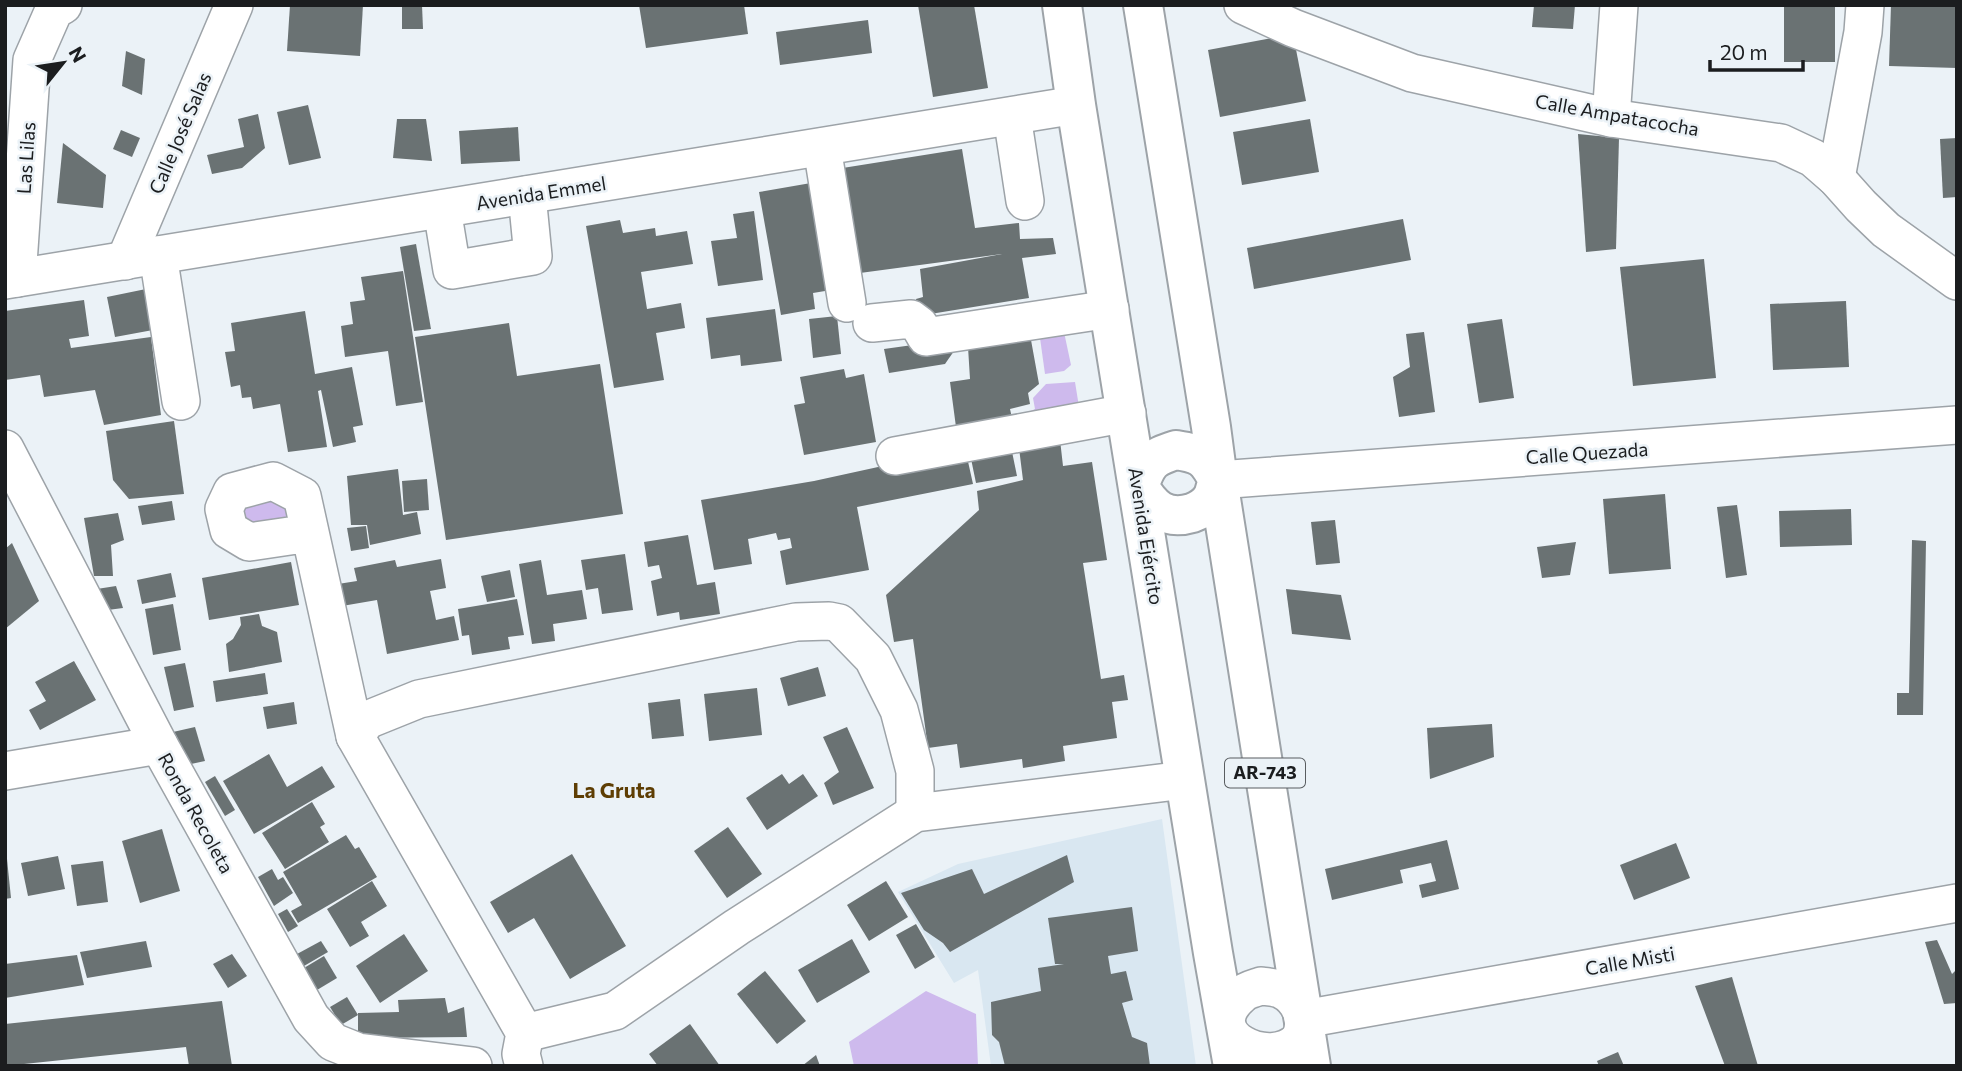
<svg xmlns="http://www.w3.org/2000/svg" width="1962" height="1071" font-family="Commissioner,sans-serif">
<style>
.built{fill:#d9e7f1}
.green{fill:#cebaed}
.building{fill:#6a7273}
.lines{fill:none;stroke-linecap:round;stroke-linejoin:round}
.minor-casing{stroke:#9da3a8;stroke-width:40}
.major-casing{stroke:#9da3a8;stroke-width:42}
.minor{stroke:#fff;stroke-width:37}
.major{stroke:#fff;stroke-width:38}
.labels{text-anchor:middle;stroke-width:5;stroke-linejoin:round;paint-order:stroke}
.shield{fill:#ebf2f7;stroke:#595d60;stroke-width:2}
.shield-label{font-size:18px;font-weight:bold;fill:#1b1d1f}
.street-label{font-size:19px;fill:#1b1d1f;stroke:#ebf2f7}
.neighbourhood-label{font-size:21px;font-weight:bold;fill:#5e3e04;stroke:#ebf2f7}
</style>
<rect width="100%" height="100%" fill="#ebf2f7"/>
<polygon class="built" points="1162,819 1196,1066 991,1066 978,970 954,983 898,892 958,864"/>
<g class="green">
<polygon points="1064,332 1071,365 1064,371 1045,374 1040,338"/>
<polygon points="1075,382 1080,413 1022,415 1035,409 1033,398 1046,384"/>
<polygon points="279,497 290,514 286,521 251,526 242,519 244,505"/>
<polygon points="926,991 976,1014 978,1066 854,1066 849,1042"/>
</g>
<g class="building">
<polygon points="290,5 363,5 360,56 287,51"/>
<polygon points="402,5 422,5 423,29 402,29"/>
<polygon points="639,5 744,5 748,34 646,48"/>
<polygon points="918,5 974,5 988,88 933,97"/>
<polygon points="1534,5 1575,5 1573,29 1532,27"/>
<rect x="1784" y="5" width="51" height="57"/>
<polygon points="1891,5 1957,5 1957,68 1889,66"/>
<polygon points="868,20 872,53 780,65 776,32"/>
<polygon points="1293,34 1306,101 1220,117 1208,50"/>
<polygon points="126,51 145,59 142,95 122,86"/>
<polygon points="308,105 321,158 289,165 277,112"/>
<polygon points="258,114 265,148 242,168 212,174 207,155 244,147 238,119"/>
<polygon points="397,119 426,119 432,161 393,158"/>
<polygon points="1310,119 1319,172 1242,185 1233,132"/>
<polygon points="518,127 520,161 461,164 459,131"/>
<polygon points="121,130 140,138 132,157 113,149"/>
<polygon points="1578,134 1619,138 1616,249 1586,252"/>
<polygon points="1957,138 1957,197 1943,198 1940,139"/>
<polygon points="63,143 106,175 103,208 57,203"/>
<polygon points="962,149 975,228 1019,223 1020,239 1053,238 1056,254 1022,258 1029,298 918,316 916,299 923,297 920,269 1002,254 845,275 830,170"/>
<polygon points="811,183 831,290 813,293 815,309 781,315 759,192"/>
<polygon points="754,211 763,280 718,286 711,241 737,238 733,214"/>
<polygon points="1403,219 1411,260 1254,289 1247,248"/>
<polygon points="620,220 623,233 655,228 656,236 687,231 693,264 641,272 647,309 681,303 685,328 656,333 664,380 614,388 586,226"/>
<polygon points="416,244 431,329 414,331 400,247"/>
<polygon points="1704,259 1716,378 1633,386 1620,267"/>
<polygon points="403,271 423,402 396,406 388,351 345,357 341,326 353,324 350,302 365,300 361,277"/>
<polygon points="146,289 153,330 115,337 107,297"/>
<polygon points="84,300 89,336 69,339 71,348 151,337 161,415 104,425 95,390 44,397 40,375 5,380 5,311"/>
<polygon points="1846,301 1849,367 1773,370 1770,304"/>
<polygon points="775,309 782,361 741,366 740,355 711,359 706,318"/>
<polygon points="305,311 315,374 352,367 363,425 353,427 356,442 333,447 321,390 318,391 327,447 288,452 280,404 253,409 251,397 242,398 240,385 231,387 225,352 235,351 231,323"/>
<polygon points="837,316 841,354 813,358 809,319"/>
<polygon points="1502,319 1514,398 1479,403 1467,324"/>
<polygon points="509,323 517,376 600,364 623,514 446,540 415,337"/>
<polygon points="1424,332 1435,412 1399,417 1393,377 1410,367 1406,334"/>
<polygon points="963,338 945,364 889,373 884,349"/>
<polygon points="1031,340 1039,384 1028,393 1030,404 1010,409 1012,418 956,427 950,382 970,379 968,347"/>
<polygon points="844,369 846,378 864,374 876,442 804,455 794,405 805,403 800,377"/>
<polygon points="174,421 184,494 129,499 113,480 106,431"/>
<polygon points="1059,431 1063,466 1092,462 1107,560 1083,563 1101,679 1124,675 1128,700 1112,702 1117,738 1063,746 1065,761 1023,768 1022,759 960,768 957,744 928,748 913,639 894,642 886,595 979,510 977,491 1023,480 1018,440"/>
<polygon points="1010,442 1017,476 976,483 969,449"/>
<polygon points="965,448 973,484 857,507 869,570 786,585 780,551 792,548 790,538 778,540 776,533 748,539 752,564 714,570 701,500 814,481"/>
<polygon points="398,469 403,515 417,512 421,534 370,545 367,525 351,525 347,476"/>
<polygon points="427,479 429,510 404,512 402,481"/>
<polygon points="1665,494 1671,569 1609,574 1603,499"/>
<polygon points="172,501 175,520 142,525 138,506"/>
<polygon points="1737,505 1747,575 1726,578 1717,507"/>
<polygon points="1851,509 1852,545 1780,547 1779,511"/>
<polygon points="118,513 124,540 111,545 113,576 94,576 84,518"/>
<polygon points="1335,520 1340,563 1316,565 1311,522"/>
<polygon points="366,526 369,548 351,551 347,528"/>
<polygon points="688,535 697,585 715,582 720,614 680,620 679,612 657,616 651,581 662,578 659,565 648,567 644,542"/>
<polygon points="1912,540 1926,541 1923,715 1897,715 1897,693 1909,693"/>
<polygon points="1576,542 1570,575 1542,578 1537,547"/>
<polygon points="12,543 39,601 5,629 5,549"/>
<polygon points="625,554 633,610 602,614 598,588 586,590 581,560"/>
<polygon points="441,559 446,588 430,591 436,620 454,616 459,640 387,654 377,600 342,606 338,584 357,581 354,568 395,560 397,567"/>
<polygon points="541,560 547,595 582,590 587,619 553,624 555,641 532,644 519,564"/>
<polygon points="291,562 299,605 209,620 202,578"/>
<polygon points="510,570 515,597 487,602 481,576"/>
<polygon points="171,573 176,597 142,604 137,580"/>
<polygon points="116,586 123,608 100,611 84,591"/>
<polygon points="1286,589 1341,595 1351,640 1292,634"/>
<polygon points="517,599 524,635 508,637 510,649 472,655 469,635 462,636 458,609"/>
<polygon points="173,604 181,650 153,655 145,609"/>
<polygon points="259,614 262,626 277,632 282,662 229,672 226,644 233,639 241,625 240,617"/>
<polygon points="74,661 96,700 40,730 29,710 46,701 35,682"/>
<polygon points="185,663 194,707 174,711 164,667"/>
<polygon points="818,667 826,696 788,706 780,678"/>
<polygon points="265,673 268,694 216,702 213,681"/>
<polygon points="757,688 762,735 709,741 704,694"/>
<polygon points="680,699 684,736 652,739 648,703"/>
<polygon points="294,702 297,724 267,729 263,707"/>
<polygon points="1492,724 1494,757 1430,779 1427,728"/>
<polygon points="195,727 205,761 191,764 173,732"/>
<polygon points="847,727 874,788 833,805 824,783 839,772 823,737"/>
<polygon points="269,754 287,787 322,766 335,787 254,834 223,781"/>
<polygon points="782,774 789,784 803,774 818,796 767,830 746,798"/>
<polygon points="215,776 235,810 225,816 205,782"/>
<polygon points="312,802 325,824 320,827 329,842 285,869 262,833"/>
<polygon points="728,827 762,874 727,898 694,851"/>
<polygon points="162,829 180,891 140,903 122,841"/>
<polygon points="346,835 355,849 359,847 377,877 298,923 291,911 302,905 283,872"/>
<polygon points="1447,840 1459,889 1422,898 1419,885 1436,881 1431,863 1400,870 1403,883 1332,900 1325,869"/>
<polygon points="1676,843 1690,878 1634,900 1620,865"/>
<polygon points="572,854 626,946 570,979 534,918 508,933 490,902"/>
<polygon points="1067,855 1074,882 950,952 943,943 924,930 901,893 972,869 984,894"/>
<polygon points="58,856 65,889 28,896 21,863"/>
<polygon points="5,859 7,859 11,898 5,899"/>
<polygon points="103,861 108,902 77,906 71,865"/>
<polygon points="272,869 278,880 283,877 293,893 274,906 258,877"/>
<polygon points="372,881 387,906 361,922 369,936 350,947 327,909"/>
<polygon points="886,881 908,917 869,941 847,905"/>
<polygon points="1132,907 1138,951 1108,956 1111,974 1126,971 1133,1000 1122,1003 1132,1037 1147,1043 1150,1066 1005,1066 999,1042 992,1035 991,1002 1041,991 1038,968 1064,964 1055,964 1048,918"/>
<polygon points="287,909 298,926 288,932 278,914"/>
<polygon points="916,924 935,957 915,969 896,935"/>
<polygon points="404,934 428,971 380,1003 356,966"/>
<polygon points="852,939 870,972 817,1003 798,970"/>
<polygon points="1937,940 1952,974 1957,969 1957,1003 1944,1004 1925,942"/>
<polygon points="146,941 152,967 87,978 80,952"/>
<polygon points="321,941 328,952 304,966 297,954"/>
<polygon points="232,954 247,976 228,988 213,964"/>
<polygon points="77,955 84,985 5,998 5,964"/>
<polygon points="324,956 337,978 317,990 304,968"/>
<polygon points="765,971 806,1021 777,1044 737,994"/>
<polygon points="1732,977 1758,1066 1725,1066 1695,986"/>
<polygon points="347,997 358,1015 341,1025 330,1007"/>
<polygon points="445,998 448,1013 464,1007 467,1037 358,1038 358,1013 399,1012 398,1000"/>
<polygon points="222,1001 232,1066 189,1066 186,1047 5,1066 5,1024"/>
<polygon points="690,1024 720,1066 658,1066 649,1054"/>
<polygon points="1618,1052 1624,1066 1599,1066 1597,1061"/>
<polygon points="816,1055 820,1066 802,1066"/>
</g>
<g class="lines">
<g class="minor-casing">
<g id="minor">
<polyline points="1243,5 1293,28 1412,73 1611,118 1781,143 1813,158 1836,178 1861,206 1886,230 1957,281"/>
<polyline points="1012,116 1025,201"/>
<polyline points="1611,118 1619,5"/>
<polyline points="822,147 847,303"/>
<polyline points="1836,178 1863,32 1865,5"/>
<polyline points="442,209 452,270 533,256 527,195"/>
<polyline points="158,255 181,401"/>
<polyline points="125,261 234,5"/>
<polyline points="17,278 32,60 54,10 63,5"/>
<polyline points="5,280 1076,105"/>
<polyline points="872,323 911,319 919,325 926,337 1110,309"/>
<polyline points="5,449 159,745 311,1018 333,1042 358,1052 473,1066"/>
<polyline points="895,456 1127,413"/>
<polyline points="1218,480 1957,425"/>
<polyline points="310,533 249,542 229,530 224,509 232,492 273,481 302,496 355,736 525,1033 521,1054 524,1066"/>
<polyline points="355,736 367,720 419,699 796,622 829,621 839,623 873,658 899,710 915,771 915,813"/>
<polyline points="5,771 159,745"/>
<path d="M1261,986C1267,987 1276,987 1282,990C1300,999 1310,1022 1299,1040C1270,1071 1195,1035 1241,995C1246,990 1255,988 1261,986Z"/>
<polyline points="1304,1019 1957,903"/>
<polyline points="525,1033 615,1011 737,927 915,813 1185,780"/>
</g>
</g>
<g class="major-casing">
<g id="major">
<polyline points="1062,5 1076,105 1213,953 1233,1066"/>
<polyline points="1143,5 1211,427 1218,480 1311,1066"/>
<path d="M1176,450C1201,454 1206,457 1218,480C1216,485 1215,491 1213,496C1209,504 1200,510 1192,513C1165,521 1151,507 1139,486C1148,462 1151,458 1176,450Z"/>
</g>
</g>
<use href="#minor" class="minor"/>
<use href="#major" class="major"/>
</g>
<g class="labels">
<rect class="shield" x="1225" y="758.5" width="80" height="29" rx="5"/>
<g class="shield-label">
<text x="1265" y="779">AR-743</text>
</g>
<g class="street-label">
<text transform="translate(1617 115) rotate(10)" y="7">Calle Ampatacocha</text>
<text transform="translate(180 133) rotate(-67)" y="7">Calle José Salas</text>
<text transform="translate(26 158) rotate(-86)" y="7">Las Lilas</text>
<text transform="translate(541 193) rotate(-9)" y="7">Avenida Emmel</text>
<text transform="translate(1587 453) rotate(-4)" y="7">Calle Quezada</text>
<text transform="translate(1146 536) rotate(81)" y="7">Avenida Ejército</text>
<text transform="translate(196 813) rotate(61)" y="7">Ronda Recoleta</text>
<text transform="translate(1630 961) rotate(-10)" y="7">Calle Misti</text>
</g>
<g class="neighbourhood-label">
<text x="614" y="798">La Gruta</text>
</g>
</g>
<rect width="1962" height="1071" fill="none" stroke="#1b1d1f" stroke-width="14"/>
<g transform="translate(63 63) rotate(60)" stroke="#ebf2f7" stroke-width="5" paint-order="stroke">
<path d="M0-5L12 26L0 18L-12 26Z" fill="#1b1d1f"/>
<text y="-10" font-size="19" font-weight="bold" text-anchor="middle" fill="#1b1d1f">N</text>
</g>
<path d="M1710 60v10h93v-10" fill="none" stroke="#1b1d1f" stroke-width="3.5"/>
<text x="1720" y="60" font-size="21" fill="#1b1d1f" stroke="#ebf2f7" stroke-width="5" paint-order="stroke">20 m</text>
</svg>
